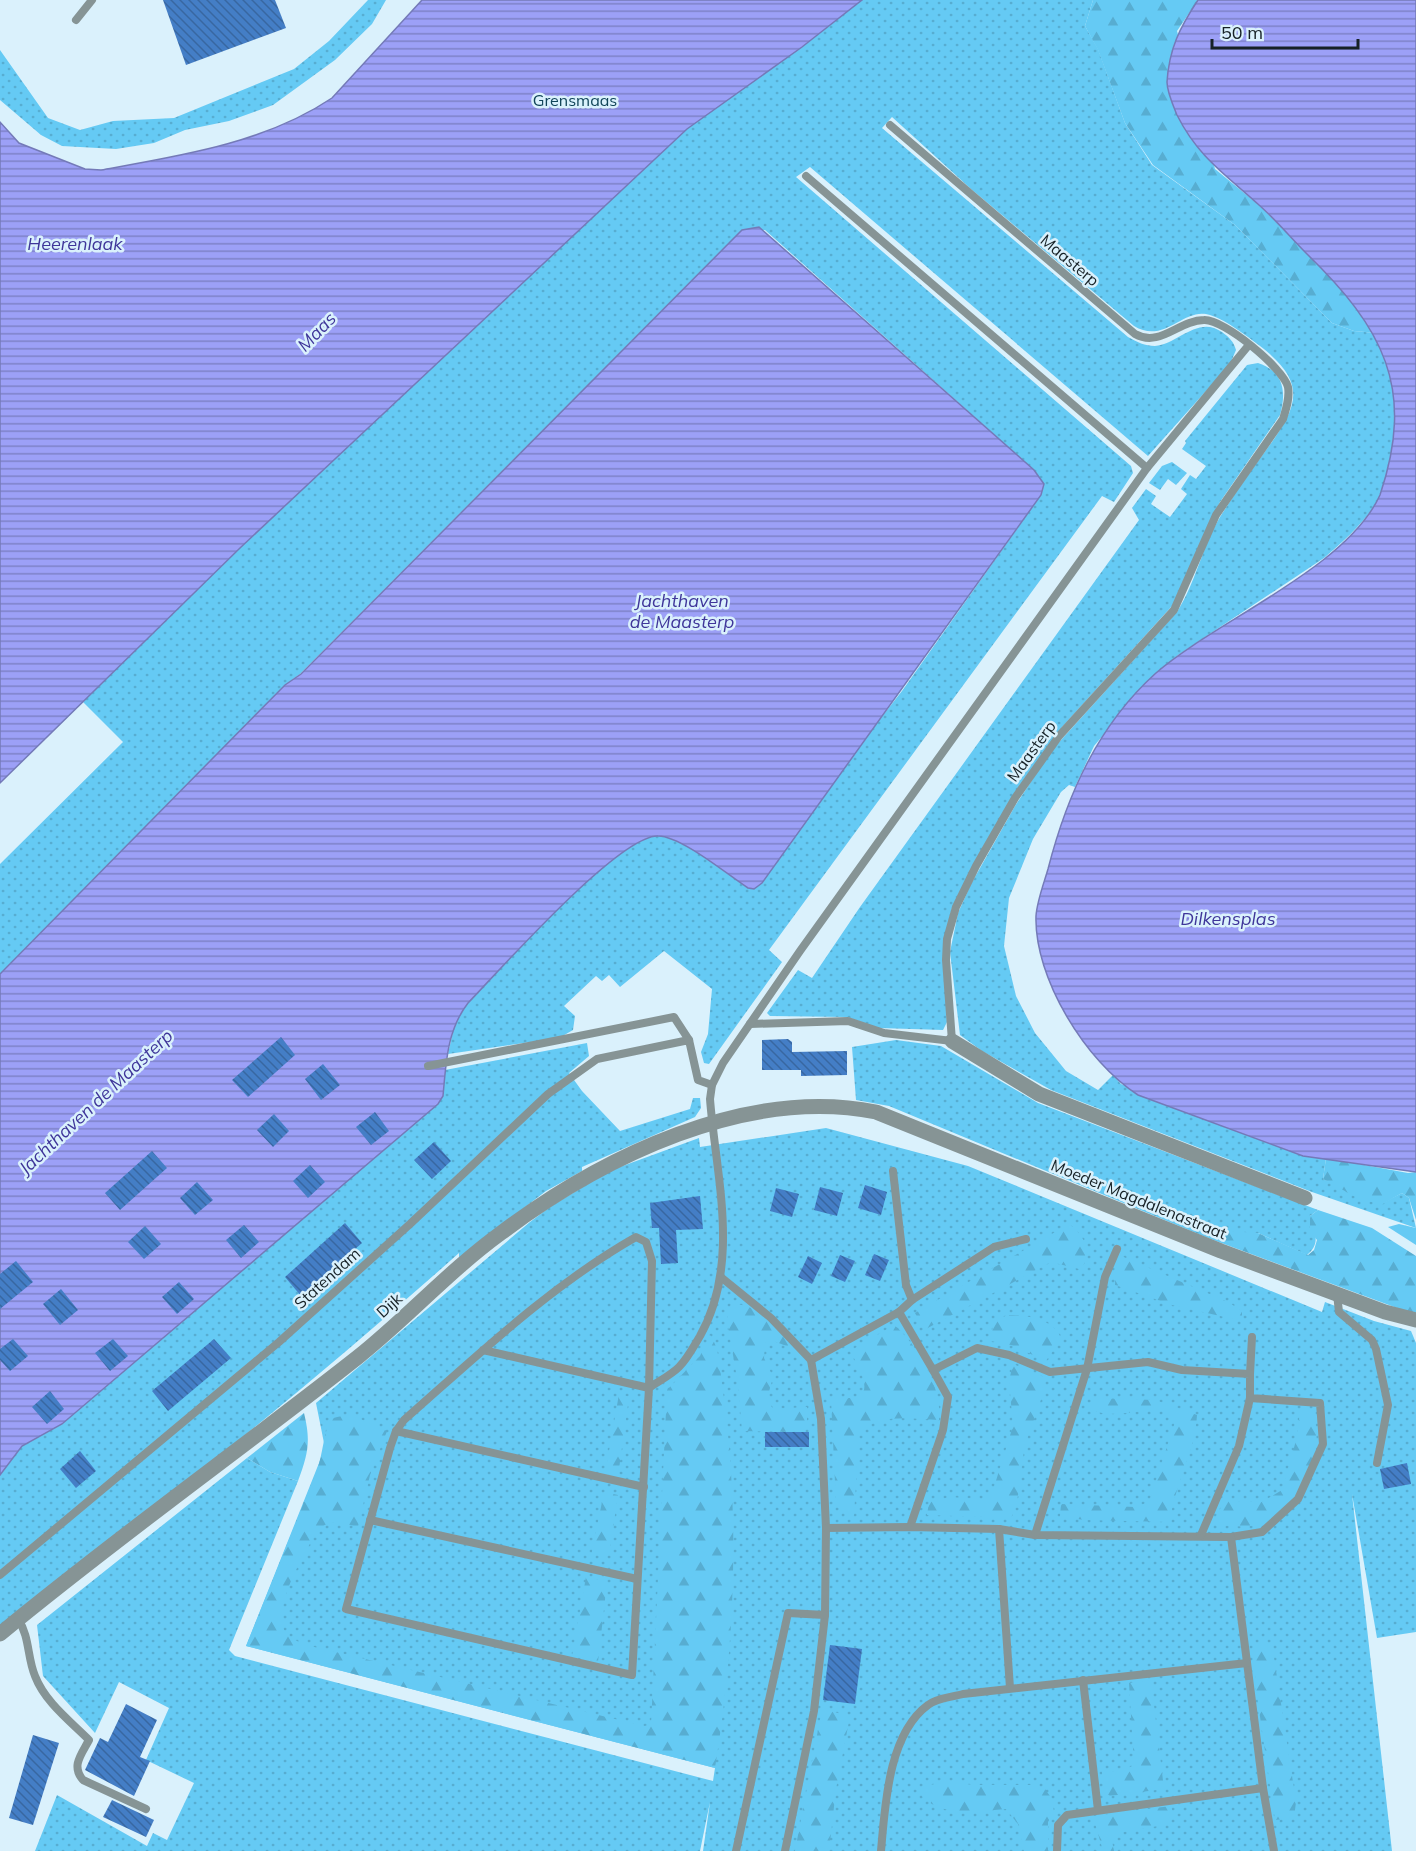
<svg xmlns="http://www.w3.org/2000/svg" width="1416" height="1851" font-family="Mulish,sans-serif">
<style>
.grass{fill:url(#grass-dots)}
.forest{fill:url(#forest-firs)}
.water{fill:url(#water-rules);stroke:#747ab8;stroke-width:1.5}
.building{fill:url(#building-back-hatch)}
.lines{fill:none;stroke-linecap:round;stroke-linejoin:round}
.lane{stroke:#869495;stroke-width:8}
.street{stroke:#869495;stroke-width:15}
.labels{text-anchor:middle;stroke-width:5;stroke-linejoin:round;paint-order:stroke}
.park-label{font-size:16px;fill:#114559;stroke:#daf1fc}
.street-label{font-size:16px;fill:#162126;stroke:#daf1fc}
.water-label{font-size:18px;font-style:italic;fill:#3f369a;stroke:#daf1fc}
</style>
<defs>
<pattern id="grass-dots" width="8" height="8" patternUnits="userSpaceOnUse" patternTransform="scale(1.5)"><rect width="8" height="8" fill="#65caf4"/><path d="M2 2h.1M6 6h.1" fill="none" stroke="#57add1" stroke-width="1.8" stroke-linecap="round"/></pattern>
<pattern id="forest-firs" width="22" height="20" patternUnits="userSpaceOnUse" patternTransform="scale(1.5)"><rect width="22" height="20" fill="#65caf4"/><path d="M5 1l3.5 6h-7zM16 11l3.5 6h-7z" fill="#57add1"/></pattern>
<pattern id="water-rules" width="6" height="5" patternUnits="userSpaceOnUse" patternTransform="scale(1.5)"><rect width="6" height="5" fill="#9ca0f7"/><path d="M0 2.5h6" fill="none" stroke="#7e82c8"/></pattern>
<pattern id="building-back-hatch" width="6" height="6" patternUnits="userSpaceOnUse" patternTransform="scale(1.5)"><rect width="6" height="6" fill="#447ec6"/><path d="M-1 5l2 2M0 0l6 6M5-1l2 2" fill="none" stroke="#3867a1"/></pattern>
</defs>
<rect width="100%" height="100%" fill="#daf1fc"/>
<g class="grass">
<polygon points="368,0 386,0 372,24 335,60 273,105 229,121 185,130 154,143 116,149 62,146 41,135 0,100 0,50 48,118 80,130 113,121 174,118 294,69 329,41"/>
<path d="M524,0H1093L1085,26L1098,49L1125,123L1152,165L1235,225L1332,323L1354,331L1376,333L1378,336C1387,352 1396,368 1399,387C1406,421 1396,470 1378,500C1365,522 1344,541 1324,558L1178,655L1153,676L1094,746L1075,787L1069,785L1061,792L1033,839L1009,898L1004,946L1016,996L1035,1033L1066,1071L1098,1090L1113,1075L1121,1084L1303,1156L1326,1158L1323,1179L1381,1204L1402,1193L1409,1198L1416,1228L1312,1192L1051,1090L982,1051L960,1035L950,952L958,913L971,884L1015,806L1052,750L1177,612C1196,582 1202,547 1220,517C1234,495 1249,473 1264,453C1296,409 1311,385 1260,346C1245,335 1228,321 1210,315C1184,306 1165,345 1134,326L971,189L892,117L882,128L1128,337C1137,342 1145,346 1155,346C1178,344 1198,315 1222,332C1229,337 1234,342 1236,350L1230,364L1148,456L810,167L796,177L1131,466L1133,473L1114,502L1102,496L769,950L782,962L709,1064L704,1063L701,1052L708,1034L712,989L664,951L620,987L609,975L602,981L596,976L564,1006L575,1016L573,1030L559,1038L448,1054L456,1018L468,1003C499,971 619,835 658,836C681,836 728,875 748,888L902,691L1041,495L1034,470L765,230H742L300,674L285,685L0,974V864L123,742L83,702L0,783V743Z"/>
<path d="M1258,363C1283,371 1287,391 1280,415L1220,502L1172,606L1062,727L952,908L943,944L947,1022L943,1030L879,1028L847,1017L770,1016L767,1013L798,970L812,978L860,907L1139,520L1132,508L1146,489L1156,496L1151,504L1170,517L1187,494L1181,489L1190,475L1196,479L1206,466L1182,449L1186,443L1185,441L1247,365Z"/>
<polygon points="1172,462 1187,473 1176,485 1168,479 1160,490 1149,483 1162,466"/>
<path d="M896,1040L941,1046L1038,1103L1318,1210L1310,1216C1315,1232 1321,1244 1307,1255L1258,1233L1208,1238L889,1106L856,1100L852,1047Z"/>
<path d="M587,1043L589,1056L569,1073L582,1091L620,1131L690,1109L693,1098H700L701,1108L695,1117L582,1167V1171L546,1191L459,1258V1253C311,1385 156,1508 0,1630V1475L22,1446L62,1424L438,1104L443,1096L445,1070Z"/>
<polygon points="826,1128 968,1166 1322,1312 1325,1302 1374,1321 1411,1331 1416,1343 1416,1632 1377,1638 1352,1494 1392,1851 703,1851 710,1802 700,1851 35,1851 57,1795 147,1846 153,1833 167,1840 194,1783 146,1760 169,1708 119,1682 95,1733 43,1676 37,1625 247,1458 270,1472 298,1481 229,1650 235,1656 713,1781 715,1768 246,1646 325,1448 316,1403 530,1222 550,1207 609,1171 699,1138 700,1147"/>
</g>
<g class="forest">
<polygon points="1093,0 1198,0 1177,31 1215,169 1260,206 1324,270 1356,306 1376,333 1354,331 1332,323 1235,225 1153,165 1125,123 1098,50 1085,26"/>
<polygon points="1326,1158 1408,1173 1416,1172 1416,1220 1409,1198 1402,1193 1381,1205 1354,1196 1323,1179"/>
<polygon points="1318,1210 1372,1228 1416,1256 1416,1315 1208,1238 1215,1230 1258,1233 1308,1255 1314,1250 1317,1240 1310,1231 1310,1216"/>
<path d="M1069,1224C1084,1235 1096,1255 1079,1269L1051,1262L924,1330L915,1313Z"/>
<polygon points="1399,1224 1416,1228 1416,1245 1388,1227"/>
<polygon points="1119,1255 1228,1302 1242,1311 1242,1321 1172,1305 1115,1285 1116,1257"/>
<path d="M731,1304C758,1303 780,1328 798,1346L789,1347L771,1340L765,1343L764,1358L773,1377L767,1399L773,1409L807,1407V1429L800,1432L742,1431L738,1384L727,1320Z"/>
<path d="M1007,1315C1025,1315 1053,1318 1061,1338L1046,1361L1011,1345L991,1341L993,1323Z"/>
<path d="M894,1325C917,1344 943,1388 939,1420C913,1419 879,1413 859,1432L854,1516L836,1503L831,1399C839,1398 848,1399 856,1397C876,1393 855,1361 850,1351Z"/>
<path d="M710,1335C721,1350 720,1374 723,1392C740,1515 735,1645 715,1768L246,1646L317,1470C323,1453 323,1437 330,1420C349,1409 369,1424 387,1431L370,1475L358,1527C341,1523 330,1518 317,1531C306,1552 266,1615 288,1635C300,1646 321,1648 336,1652L644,1726L651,1725L667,1390L700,1356Z"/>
<path d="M1013,1364L1044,1377C1044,1408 1026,1429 1023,1458C1019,1481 1021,1495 1011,1518L927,1515L929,1502L950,1497L990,1500L1013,1426L1009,1381Z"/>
<polygon points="619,1394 629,1397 618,1476 605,1474"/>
<path d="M1095,1398L1155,1400L1197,1415C1195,1452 1174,1485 1170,1522L1086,1520L1060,1517L1061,1504L1135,1507L1149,1502L1176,1419L1168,1411C1139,1407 1117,1420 1091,1410Z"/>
<path d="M1300,1411H1314C1315,1423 1318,1436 1316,1448C1312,1474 1293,1508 1269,1521C1255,1529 1233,1526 1218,1525L1216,1517L1224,1501L1262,1502L1282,1490L1297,1437Z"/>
<path d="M304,1413C311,1442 308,1454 298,1481L270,1472L247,1458Z"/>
<polygon points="604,1492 618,1495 609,1555 592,1552"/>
<polygon points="586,1577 607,1582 598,1662 572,1656"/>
<polygon points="1254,1645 1268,1645 1273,1651 1296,1802 1294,1818 1275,1820 1256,1689"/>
<polygon points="1151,1680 1164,1789 1110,1796 1104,1792 1102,1772 1122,1771 1134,1765 1129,1683"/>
<polygon points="822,1709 850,1716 836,1789 829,1851 795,1851"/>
<path d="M946,1781L973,1785H1033L1045,1789L1052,1799L1054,1812L1048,1822V1851H1024L1018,1824L1006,1809C979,1811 942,1818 922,1796L927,1786Z"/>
<polygon points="1171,1806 1173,1814 1169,1822 1158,1826 1117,1833 1112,1841 1114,1851 1103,1851 1093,1816"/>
</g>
<g class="water">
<path d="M422,0H862L802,47L687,129L240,548L0,783V122L19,143L85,169L101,170C180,156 265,143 332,98Z"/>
<path d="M1198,0H1416V1172L1303,1156L1138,1095C1086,1062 1034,978 1036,916C1037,901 1044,883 1048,869C1067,795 1098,725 1156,673C1217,620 1347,568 1380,495C1416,388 1383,328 1307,254C1291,238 1276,220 1259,205C1225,174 1198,157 1177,115C1173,105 1167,92 1167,82C1169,49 1180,27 1198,0Z"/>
<path d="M759,227L1034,470L1044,484L1041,495L762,883L754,889L748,888C728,875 681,836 658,836C619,835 499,971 468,1003C447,1030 446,1063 443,1096L438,1104L62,1424L22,1446L0,1475V974L285,685L301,674L742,230Z"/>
</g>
<g class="building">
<polygon points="163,0 275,0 286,28 186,65"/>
<polygon points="281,1037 295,1055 248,1097 232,1080"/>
<polygon points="788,1039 792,1042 792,1052 847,1051 847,1075 801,1076 801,1070 762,1070 762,1040"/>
<polygon points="323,1064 340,1085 321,1100 305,1079"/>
<polygon points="375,1112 389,1131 371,1145 356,1127"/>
<polygon points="274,1114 289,1131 273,1147 257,1130"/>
<polygon points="434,1142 451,1161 432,1179 414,1160"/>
<polygon points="152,1151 167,1168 120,1210 105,1193"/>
<polygon points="310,1165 325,1182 308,1198 293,1181"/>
<polygon points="197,1182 213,1200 195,1215 180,1198"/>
<polygon points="865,1185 887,1192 881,1215 858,1208"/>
<polygon points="820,1187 843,1193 837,1216 814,1210"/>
<polygon points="776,1188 799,1194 792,1217 770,1211"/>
<polygon points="700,1196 703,1229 676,1230 678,1263 661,1264 659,1228 652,1228 650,1203"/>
<polygon points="345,1223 362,1243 301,1296 285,1277"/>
<polygon points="244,1225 259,1242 241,1258 226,1240"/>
<polygon points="145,1226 161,1244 144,1259 128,1242"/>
<polygon points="874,1254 889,1260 880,1281 865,1275"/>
<polygon points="840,1255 855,1261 845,1282 831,1276"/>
<polygon points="808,1256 822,1263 812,1284 798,1277"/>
<polygon points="16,1261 33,1282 0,1309 0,1274"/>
<polygon points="179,1282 194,1299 177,1314 162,1297"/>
<polygon points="61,1289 78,1310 60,1325 43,1304"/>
<polygon points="13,1339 28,1356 10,1371 0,1360 0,1349"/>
<polygon points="113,1339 128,1356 110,1371 95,1353"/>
<polygon points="214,1339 231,1358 168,1411 152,1391"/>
<polygon points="50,1391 64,1409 47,1424 32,1407"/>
<rect x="765" y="1432" width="44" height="15"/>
<polygon points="80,1451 96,1471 76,1488 60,1469"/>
<polygon points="1407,1463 1411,1484 1384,1489 1380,1469"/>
<polygon points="830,1645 862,1649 855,1704 823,1700"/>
<polygon points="126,1704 157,1720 140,1757 150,1761 134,1796 85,1770 100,1738 108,1742"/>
<polygon points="33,1735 59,1743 33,1825 9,1818"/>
<polygon points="112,1800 154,1820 146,1837 103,1817"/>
</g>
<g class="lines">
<g class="lane">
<polyline points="76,20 92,0"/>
<polyline points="806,176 1147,468"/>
<path d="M750,1024L848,1021L884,1033L952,1041L946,960L947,939L956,907L976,866L1015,798L1059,736L1174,610L1216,515L1283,419C1286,409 1290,398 1288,387C1283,368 1224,319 1204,320C1179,320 1160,348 1135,334L890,125"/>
<polyline points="428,1066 674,1017 689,1040"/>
<polyline points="893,1171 906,1285 912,1300"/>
<polyline points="722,1278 771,1318 811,1360 821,1419 826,1528 825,1615 814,1711 785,1851"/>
<polyline points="1337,1294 1339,1312 1372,1340 1376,1349 1388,1405 1377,1463"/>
<polyline points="899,1312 933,1370"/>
<path d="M483,1350L649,1388L652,1261L646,1242L636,1237C550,1286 478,1355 404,1420L396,1431L390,1448L346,1609L632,1675L649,1388C659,1381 671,1375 679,1367C688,1358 694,1346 700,1336C741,1263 716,1177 710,1099L712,1085L723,1063L800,951L1147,468L1248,346"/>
<polyline points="811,1360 899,1312 912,1300 994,1247 1026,1239"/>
<polyline points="1250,1374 1252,1337"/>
<polyline points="396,1431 644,1487"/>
<polyline points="370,1520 637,1579"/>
<polyline points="910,1527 943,1430 948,1397 933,1370 977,1348 1009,1355 1050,1372 1148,1362 1182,1370 1250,1374 1250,1398 1320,1403 1323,1444 1298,1499 1262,1532 1231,1537"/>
<polyline points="826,1528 910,1527 999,1529 1035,1535 1231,1537 1263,1788 1274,1851"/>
<polyline points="999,1529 1010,1688"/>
<polyline points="1035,1535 1087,1369 1105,1277 1117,1249"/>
<polyline points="1201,1535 1239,1446 1250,1398"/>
<polyline points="0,1575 279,1342 410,1224 548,1094 597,1059 689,1040 698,1080 712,1085"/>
<path d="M18,1619C30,1637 27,1657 35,1676C45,1702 70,1721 89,1740C81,1755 71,1766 83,1780L146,1809"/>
<polyline points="1083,1680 1098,1810"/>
<polyline points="736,1851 788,1613 825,1615"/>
<path d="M881,1851C885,1807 888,1734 928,1705C936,1698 953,1697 963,1694L1247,1663"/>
<polyline points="1057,1851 1058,1825 1067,1815 1263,1788"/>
</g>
<g class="street">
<polyline points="952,1041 1039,1094 1305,1198"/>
<path d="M0,1634C116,1538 240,1450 358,1357C407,1318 450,1270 501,1233C602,1157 747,1086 876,1112L1221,1251L1385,1312L1416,1320"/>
</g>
</g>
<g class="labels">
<g class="park-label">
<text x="575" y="106">Grensmaas</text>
</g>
<g class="street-label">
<text transform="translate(1070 260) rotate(40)" y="6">Maasterp</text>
<text transform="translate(1031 751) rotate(-54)" y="6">Maasterp</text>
<text transform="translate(1139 1199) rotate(22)" y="6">Moeder Magdalenastraat</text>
<text transform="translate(327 1278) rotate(-42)" y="6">Statendam</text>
<text transform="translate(389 1305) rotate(-42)" y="6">Dijk</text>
</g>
<g class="water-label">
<text x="75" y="250">Heerenlaak</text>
<text transform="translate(317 332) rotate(-46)" y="6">Maas</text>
<text x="682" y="607">Jachthaven<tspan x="682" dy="21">de Maasterp</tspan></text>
<text x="1228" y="925">Dilkensplas</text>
<text transform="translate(96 1102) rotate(-43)" y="6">Jachthaven de Maasterp</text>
</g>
</g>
<path d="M1212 39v9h146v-9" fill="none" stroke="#162126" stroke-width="3"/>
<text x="1221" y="39" font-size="18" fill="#162126" stroke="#daf1fc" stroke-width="4.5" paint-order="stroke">50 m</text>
</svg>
